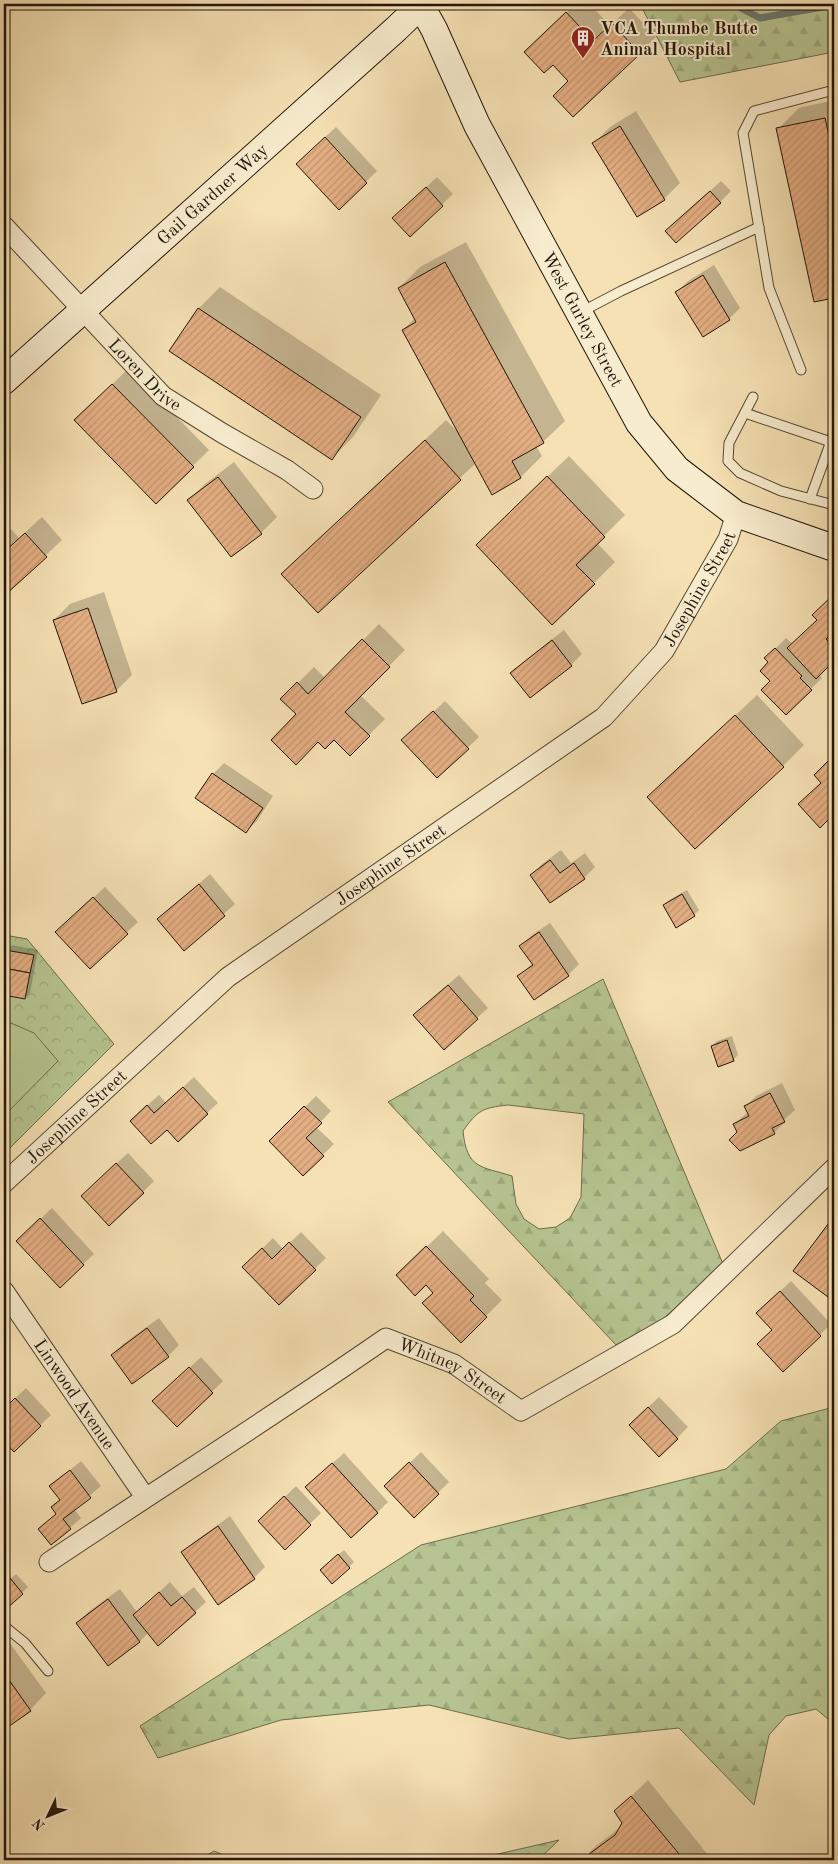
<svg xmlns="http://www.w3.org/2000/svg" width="838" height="1864" font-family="'Old Standard TT',serif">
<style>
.forest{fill:url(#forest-firs);stroke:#6c6c4c;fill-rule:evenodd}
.park{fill:url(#park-crowns);stroke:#6c6c4c}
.pitch{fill:#b6c491;stroke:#6c6c4c}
.shadow{fill:#0003}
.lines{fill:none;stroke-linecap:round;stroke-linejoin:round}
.stream{stroke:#6b796e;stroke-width:7}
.building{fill:url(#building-hatch);stroke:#211508}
.lane-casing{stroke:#564833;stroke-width:11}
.street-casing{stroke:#564833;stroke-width:21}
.secondary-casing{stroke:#211508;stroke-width:28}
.lane{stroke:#f8ecce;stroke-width:9}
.street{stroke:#f8ecce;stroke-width:19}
.secondary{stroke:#f8ecce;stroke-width:26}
.labels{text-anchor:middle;stroke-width:4;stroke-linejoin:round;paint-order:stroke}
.poi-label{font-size:18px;font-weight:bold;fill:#211508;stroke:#f8ecce;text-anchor:start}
.street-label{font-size:18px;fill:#211508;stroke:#f8ecce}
</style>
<defs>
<pattern id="forest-firs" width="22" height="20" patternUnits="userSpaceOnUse" patternTransform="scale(1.25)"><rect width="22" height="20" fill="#b6c491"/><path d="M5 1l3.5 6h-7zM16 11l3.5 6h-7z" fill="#9ca87c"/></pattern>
<pattern id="park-crowns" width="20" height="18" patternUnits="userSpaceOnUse" patternTransform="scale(1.25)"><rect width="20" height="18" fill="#b6c491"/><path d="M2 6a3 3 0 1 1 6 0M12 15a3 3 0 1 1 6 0" fill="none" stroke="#9ca87c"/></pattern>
<pattern id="building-hatch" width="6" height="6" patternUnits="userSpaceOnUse" patternTransform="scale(1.25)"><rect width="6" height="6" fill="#e4ae82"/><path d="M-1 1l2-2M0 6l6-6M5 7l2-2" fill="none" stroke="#c3956f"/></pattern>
</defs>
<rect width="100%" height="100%" fill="#f5e1b4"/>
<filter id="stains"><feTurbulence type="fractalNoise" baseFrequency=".004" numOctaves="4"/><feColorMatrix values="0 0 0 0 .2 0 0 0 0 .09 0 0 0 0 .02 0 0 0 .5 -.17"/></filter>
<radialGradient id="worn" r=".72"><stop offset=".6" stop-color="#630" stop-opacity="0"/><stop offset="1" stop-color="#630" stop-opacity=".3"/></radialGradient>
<g class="forest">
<polygon points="640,4 834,4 834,52 680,82"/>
<path d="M603,979L723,1264L662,1320L616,1345L388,1102ZM508,1105L584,1114L581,1197L570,1218L556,1227L539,1229L524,1219L516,1204L512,1176C480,1166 467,1169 463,1131C478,1110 482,1108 508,1105Z"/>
<polygon points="834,1407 834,1724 816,1709 786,1716 769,1735 754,1805 679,1728 569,1739 429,1705 281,1720 158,1758 140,1726 421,1545 726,1469 781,1421"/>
<polygon points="559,1840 538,1860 472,1860"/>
<polygon points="214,1851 236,1860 199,1860"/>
</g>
<polygon class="park" points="4,935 27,939 114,1044 4,1154"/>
<polygon class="pitch" points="4,1020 34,1033 58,1061 4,1116"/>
<g class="shadow">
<polygon points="4,4 15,5 4,16"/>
<polygon points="576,4 590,4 610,26 629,8 656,37 573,115 570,81 542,35"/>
<polygon points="834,100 834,296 815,300 778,129 799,108"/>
<polygon points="636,111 680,183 664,199 594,143 610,127"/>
<polygon points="336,127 377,171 339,208 308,153"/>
<polygon points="437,177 453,194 410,236 404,208"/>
<polygon points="721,181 731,191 720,202 678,220"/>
<polygon points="466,242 565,421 543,442 536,446 542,456 521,477 492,493 476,463 318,611 304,553 446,420 459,433 403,330 415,318 399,288 420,267"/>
<polygon points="714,265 740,308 729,319 703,335 677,292 688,281"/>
<polygon points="220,287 381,395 353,437 332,458 171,350 199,308"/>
<polygon points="129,368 209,450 156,502 76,420"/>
<polygon points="569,456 625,515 597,543 615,562 594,583 498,524"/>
<polygon points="234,462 277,517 261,533 189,500 205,484"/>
<polygon points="42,517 62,540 4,594 4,536 11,529 19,538"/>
<polygon points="104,592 132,675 116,691 54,620 70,604"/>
<polygon points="834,594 834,659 818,674 822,678 786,713 772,681 770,662 766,658 786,638 793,644 818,620 813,615"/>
<polygon points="379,624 405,650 360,695 385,719 350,754 334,738 298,714 282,699 314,667 325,678"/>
<polygon points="564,630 582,654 571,665 530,696 512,673 523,662"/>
<polygon points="757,695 804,745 783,766 648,797"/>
<polygon points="445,701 479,737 437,777 414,730"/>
<polygon points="834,756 834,813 820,826 822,782 815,775"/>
<polygon points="224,763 273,796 257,821 246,831 197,798 213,774"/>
<polygon points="561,850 571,863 585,853 595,867 584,878 531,875 542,864"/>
<polygon points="210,874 235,904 184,949 159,919"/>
<polygon points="105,887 138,922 90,967 68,921"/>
<polygon points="687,890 699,910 694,915 664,905 669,900"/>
<polygon points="550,923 579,964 568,975 519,976 533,963 521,946 532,935"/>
<polygon points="12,945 38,950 30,993 25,998 4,994 4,964 6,950"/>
<polygon points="459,975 488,1008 477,1018 426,1004"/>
<polygon points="732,1036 738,1055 733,1060 712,1046 717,1041"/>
<polygon points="194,1077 218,1103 207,1113 167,1128 142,1110 159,1095 166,1103"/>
<polygon points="782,1083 795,1110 784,1120 785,1122 774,1133 738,1132 734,1124 748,1112 745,1107 756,1096"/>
<polygon points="316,1096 331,1111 316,1127 334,1144 303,1174 271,1141"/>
<polygon points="128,1153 154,1181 143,1192 93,1185"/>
<polygon points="52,1208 94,1254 60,1286 29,1230"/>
<polygon points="834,1218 834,1288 828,1295 795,1271"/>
<polygon points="443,1231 489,1279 485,1283 502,1300 461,1341 435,1293 426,1283 398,1275"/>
<polygon points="301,1232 326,1258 279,1303 244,1267 273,1238 283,1249"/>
<polygon points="791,1281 831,1324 783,1370 769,1302"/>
<polygon points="159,1318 179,1345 168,1356 112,1355 123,1344"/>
<polygon points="201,1357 223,1381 177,1426 165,1391"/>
<polygon points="26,1388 51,1415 14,1450 4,1439 4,1409"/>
<polygon points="659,1397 688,1427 677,1438 641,1414"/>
<polygon points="421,1452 449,1482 414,1516 397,1475"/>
<polygon points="344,1453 388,1502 377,1513 318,1476"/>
<polygon points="81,1461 101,1486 74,1509 81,1518 70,1528 40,1529 57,1513 52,1507 61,1499 51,1486"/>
<polygon points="296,1486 321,1513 285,1548 271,1510"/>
<polygon points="230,1516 265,1567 254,1578 218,1603 183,1552 194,1542"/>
<polygon points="344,1550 354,1562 349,1567 326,1565"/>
<polygon points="16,1574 28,1587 6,1607 4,1605 4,1584"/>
<polygon points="170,1582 182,1596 194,1587 206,1602 195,1612 149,1632 140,1641 108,1664 78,1623 88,1612 120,1589 137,1612"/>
<polygon points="4,1635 46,1693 30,1710 5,1728 4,1726"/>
<polygon points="648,1780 708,1855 703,1860 582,1860 596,1846 621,1827 624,1823 616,1811"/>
</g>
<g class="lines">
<polyline class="stream" points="733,4 760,18 834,5"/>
</g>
<g class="building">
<polygon points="566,12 593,41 612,23 640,54 573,117 553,96 568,81 553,65 544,73 524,52"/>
<polygon points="825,118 831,144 834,144 834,298 814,302 776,128"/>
<polygon points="620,126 665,200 637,217 592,143"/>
<polygon points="325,137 367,183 339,210 296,164"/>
<polygon points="426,187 443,206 410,237 392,218"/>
<polygon points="710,191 721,203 676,243 665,231"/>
<polygon points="445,262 544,443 512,461 521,478 492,495 402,330 416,322 398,288"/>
<polygon points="703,275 730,320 703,337 675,292"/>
<polygon points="198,308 361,417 332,460 169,351"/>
<polygon points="112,384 194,467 156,504 74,420"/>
<polygon points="425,440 461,480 318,613 281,574"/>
<polygon points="547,476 605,537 576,565 595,584 552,625 476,545"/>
<polygon points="218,477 262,534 231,557 187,500"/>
<polygon points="25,533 47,557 4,596 4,552"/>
<polygon points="833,595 834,596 834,631 826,639 834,648 834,661 816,679 787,648 817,620 812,615"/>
<polygon points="88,608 117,692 82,704 53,620"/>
<polygon points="362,639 390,667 345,712 370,736 350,756 334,740 325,749 318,742 296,765 271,740 296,714 280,699 297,682 308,694"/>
<polygon points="552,640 572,666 530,698 510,673"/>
<polygon points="775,648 802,676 800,678 812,690 786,715 761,690 770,681 760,671 768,662 764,658"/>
<polygon points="433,711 469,749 437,778 401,740"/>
<polygon points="735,715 784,767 695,849 647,797"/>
<polygon points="834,755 834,814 820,828 798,804 821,783 814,775"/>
<polygon points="212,773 263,808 246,833 195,798"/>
<polygon points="550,860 560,873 574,863 585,879 550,903 530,875"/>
<polygon points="199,884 225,916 184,951 157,919"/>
<polygon points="682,894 695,916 676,928 663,905"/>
<polygon points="93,897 128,934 90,969 55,932"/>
<polygon points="539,932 569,976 534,1000 517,976 533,965 519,946"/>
<polygon points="5,950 34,955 30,973 4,968"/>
<polygon points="4,968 30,973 25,999 4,995"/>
<polygon points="448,985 478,1019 444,1050 413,1015"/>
<polygon points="727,1040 734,1061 718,1067 711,1046"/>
<polygon points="183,1087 208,1114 178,1142 167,1130 151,1144 130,1121 147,1105 154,1113"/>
<polygon points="770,1093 785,1122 772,1128 775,1134 740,1151 729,1140 737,1132 733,1124 749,1116 744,1106"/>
<polygon points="304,1106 322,1123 306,1138 324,1156 303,1176 269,1141"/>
<polygon points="116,1163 144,1193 109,1226 81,1196"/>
<polygon points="834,1216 834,1288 828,1297 793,1271"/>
<polygon points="40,1218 84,1265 60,1288 16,1241"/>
<polygon points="289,1242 316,1270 279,1305 242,1267 262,1248 272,1259"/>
<polygon points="426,1246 474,1296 470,1300 487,1317 461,1343 422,1303 433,1293 426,1285 415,1296 396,1275"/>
<polygon points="780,1291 821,1336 783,1372 757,1344 772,1330 756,1313"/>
<polygon points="147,1328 169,1357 132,1384 111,1355"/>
<polygon points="189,1367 213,1393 177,1427 152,1401"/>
<polygon points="15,1398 41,1426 14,1452 4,1441 4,1409"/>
<polygon points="648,1407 678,1439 659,1457 629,1425"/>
<polygon points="409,1462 439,1494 414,1518 384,1486"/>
<polygon points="332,1463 378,1513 351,1538 305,1487"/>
<polygon points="70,1470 91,1498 63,1519 71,1529 51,1545 38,1529 56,1514 51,1507 60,1500 49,1486"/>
<polygon points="284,1496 311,1525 285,1550 258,1521"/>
<polygon points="218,1526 255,1579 218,1605 181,1552"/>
<polygon points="338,1554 350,1568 332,1584 320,1570"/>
<polygon points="10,1578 23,1594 6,1609 4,1607 4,1583"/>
<polygon points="159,1592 171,1606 182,1597 196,1613 158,1646 133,1615"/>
<polygon points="108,1599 140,1642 108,1666 76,1623"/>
<polygon points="4,1673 31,1711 5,1729 4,1728"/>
<polygon points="631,1796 684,1860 581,1860 615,1835 622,1823 614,1811"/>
</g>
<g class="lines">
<g class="lane-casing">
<g id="lane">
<polyline points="581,312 621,291 759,227"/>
<polyline points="801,370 769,288 743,133 754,111 834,90"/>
<polyline points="753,397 729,443 728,461 740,473 781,491 834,505"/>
<polyline points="745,413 831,442"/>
<polyline points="810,499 834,433"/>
<polyline points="4,1626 25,1643 48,1671"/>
</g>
</g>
<g class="street-casing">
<g id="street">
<path id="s1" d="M4,226L163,396L222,433L287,470L313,489"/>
<path id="s2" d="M4,1183L228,977L604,717L664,651L728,539L736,514"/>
<path id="s3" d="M4,1291L145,1497"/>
<path id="s4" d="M49,1562C161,1487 275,1415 386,1338L454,1364L521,1411L673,1324L834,1168"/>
</g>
</g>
<g class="secondary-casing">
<g id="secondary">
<path id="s5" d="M420,4L434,29L477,125L639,423L677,469L736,514L834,548"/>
<path id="s6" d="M4,381L396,29L421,5"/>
</g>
</g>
<use href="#lane" class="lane"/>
<use href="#street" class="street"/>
<use href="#secondary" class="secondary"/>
</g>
<defs>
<g id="building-pin" transform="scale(1.25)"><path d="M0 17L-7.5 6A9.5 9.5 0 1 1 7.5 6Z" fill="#8f2418" stroke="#f8ecce"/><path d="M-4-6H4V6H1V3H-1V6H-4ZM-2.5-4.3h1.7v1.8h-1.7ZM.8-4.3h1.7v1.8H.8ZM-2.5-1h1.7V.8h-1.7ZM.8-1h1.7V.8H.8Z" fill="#fff"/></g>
</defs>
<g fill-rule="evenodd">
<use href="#building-pin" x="583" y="38"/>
</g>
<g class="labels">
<g class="poi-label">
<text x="600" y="34">VCA Thumbe Butte<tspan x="600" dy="21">Animal Hospital</tspan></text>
</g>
<g class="street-label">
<text dy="6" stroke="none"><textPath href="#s6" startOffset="280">Gail Gardner Way</textPath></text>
<text dy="6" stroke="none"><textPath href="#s5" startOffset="355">West Gurley Street</textPath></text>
<text dy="6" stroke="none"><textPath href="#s1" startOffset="205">Loren Drive</textPath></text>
<text dy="6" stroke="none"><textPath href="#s2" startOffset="922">Josephine Street</textPath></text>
<text dy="6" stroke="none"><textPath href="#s2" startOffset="502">Josephine Street</textPath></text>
<text dy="6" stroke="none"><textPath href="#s2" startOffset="98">Josephine Street</textPath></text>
<text dy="6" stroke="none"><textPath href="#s4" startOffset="479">Whitney Street</textPath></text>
<text dy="6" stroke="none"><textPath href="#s3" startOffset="125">Linwood Avenue</textPath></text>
</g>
</g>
<rect width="838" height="1864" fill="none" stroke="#f5e1b4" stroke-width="20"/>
<rect x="5" y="5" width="828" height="1854" fill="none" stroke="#211508" stroke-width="2.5"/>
<rect x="10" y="10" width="818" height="1844" fill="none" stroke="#211508"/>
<g transform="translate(48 1816) rotate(227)" stroke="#f8ecce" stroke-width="4" paint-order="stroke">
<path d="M0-4L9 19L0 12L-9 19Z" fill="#211508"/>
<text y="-8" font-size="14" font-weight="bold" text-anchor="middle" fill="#211508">N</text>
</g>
<rect width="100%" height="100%" filter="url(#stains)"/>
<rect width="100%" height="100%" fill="url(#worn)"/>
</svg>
